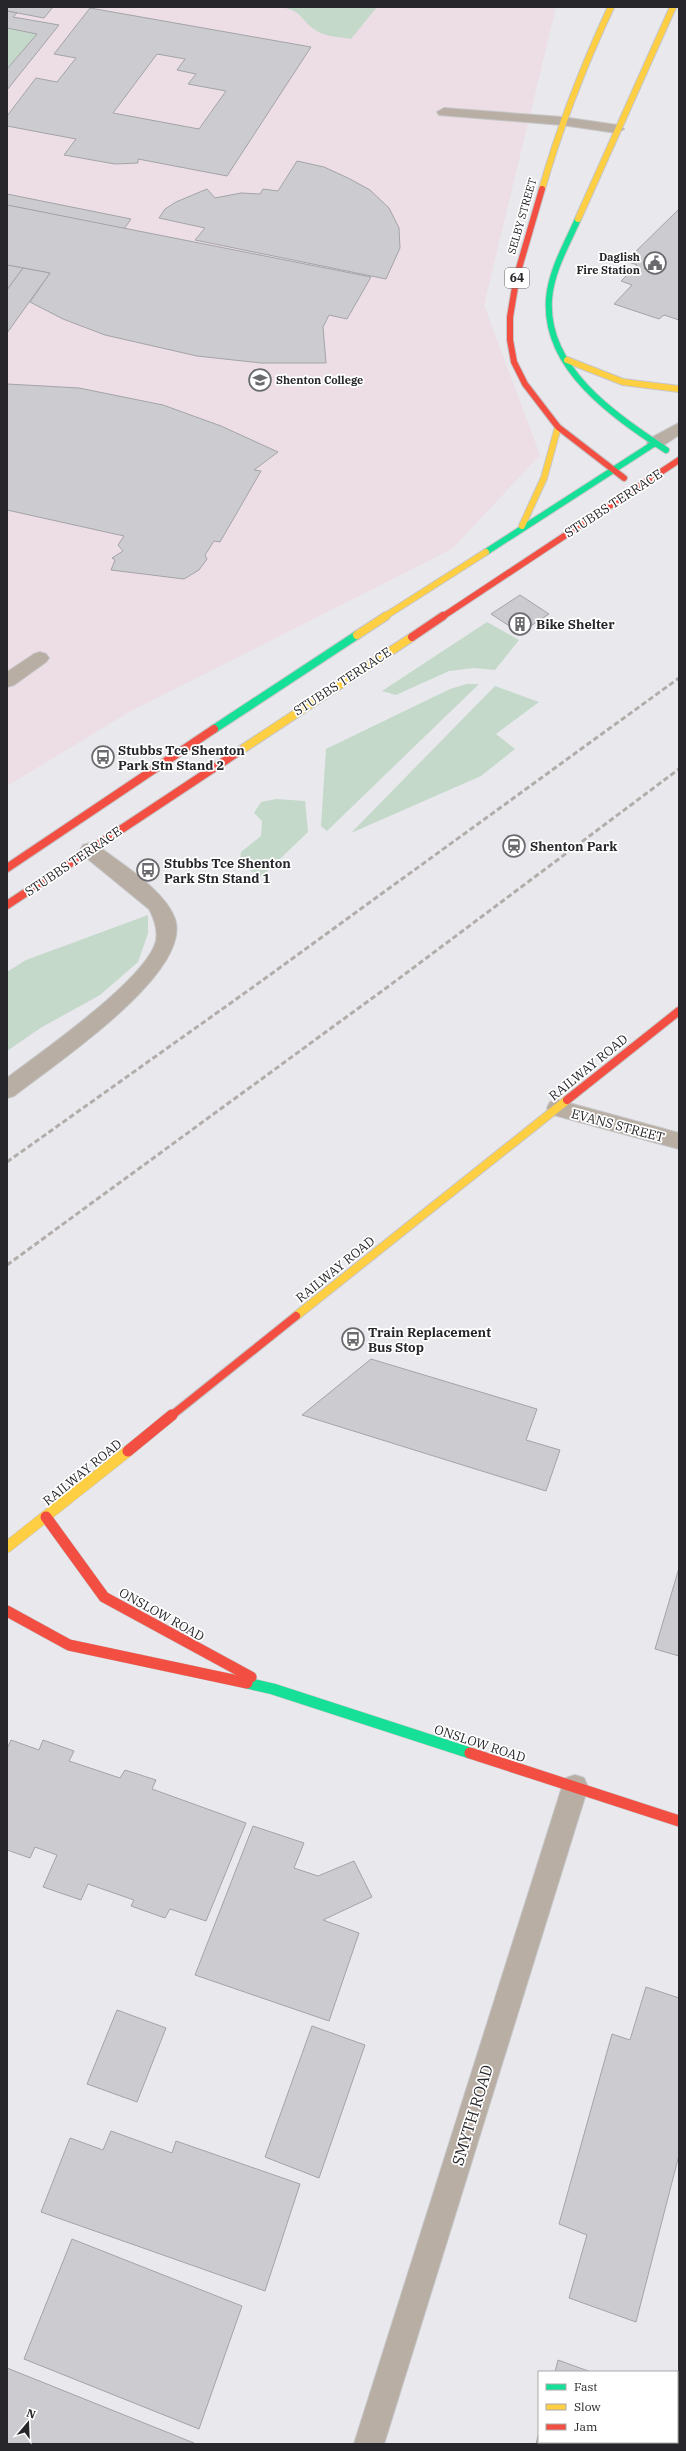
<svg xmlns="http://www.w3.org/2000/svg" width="686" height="2451" font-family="'IBM Plex Serif',serif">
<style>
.education{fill:#ecdee4}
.green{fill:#c4d9ca}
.building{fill:#ccccd0;stroke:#a3a4a8;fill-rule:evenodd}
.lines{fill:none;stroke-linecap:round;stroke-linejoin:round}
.lane-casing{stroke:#c6c6c9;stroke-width:2}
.street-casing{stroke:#c6c6c9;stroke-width:2}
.fast-far2-casing{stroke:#c6c6c9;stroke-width:8}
.fast-far1-casing{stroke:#c6c6c9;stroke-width:10}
.fast-casing{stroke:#c6c6c9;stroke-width:12}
.slow-far2-casing{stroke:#c6c6c9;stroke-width:8}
.slow-far1-casing{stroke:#c6c6c9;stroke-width:10}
.slow-casing{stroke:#c6c6c9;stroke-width:12}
.jam-far2-casing{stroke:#c6c6c9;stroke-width:8}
.jam-far1-casing{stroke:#c6c6c9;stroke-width:10}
.jam-casing{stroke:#c6c6c9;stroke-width:12}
.lane{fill:#b8aea3;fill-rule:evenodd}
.street{fill:#b8aea3;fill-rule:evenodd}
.fast-far2{stroke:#16e098;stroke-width:6}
.fast-far1{stroke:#16e098;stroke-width:8}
.fast{stroke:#16e098;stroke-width:11}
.slow-far2{stroke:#ffcf43;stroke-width:6}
.slow-far1{stroke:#ffcf43;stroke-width:8}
.slow{stroke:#ffcf43;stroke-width:11}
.jam-far2{stroke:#f24e42;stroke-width:6}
.jam-far1{stroke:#f24e42;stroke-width:8}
.jam{stroke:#f24e42;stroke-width:11}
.rail{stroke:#b2adaa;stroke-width:3;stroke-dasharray:5.5 3;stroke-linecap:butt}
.labels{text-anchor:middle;stroke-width:3.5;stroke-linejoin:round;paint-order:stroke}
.far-street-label{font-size:11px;fill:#27272b;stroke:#fff}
.far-poi-label{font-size:11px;font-weight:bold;fill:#27272b;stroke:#fff;text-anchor:end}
.shield{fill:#fff;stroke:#68686b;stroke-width:1}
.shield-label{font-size:12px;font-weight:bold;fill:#27272b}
.street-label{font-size:13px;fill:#27272b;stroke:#fff}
.poi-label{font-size:13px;font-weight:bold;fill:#27272b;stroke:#fff;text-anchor:start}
.near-street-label{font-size:16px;fill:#27272b;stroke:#fff}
</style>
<rect width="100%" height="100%" fill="#e8e8ed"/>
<polygon class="education" points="7,7 556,7 484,305 540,455 452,549 129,712 7,786"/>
<g class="green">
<path d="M279,7H377L351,39C341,37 326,37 317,31C300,21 304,10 279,7Z"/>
<polygon points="7,28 37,34 7,69"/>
<polygon points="487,622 519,640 495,670 474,668 449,671 396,695 382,691"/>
<polygon points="467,684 479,684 327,831 321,826 326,749 450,689"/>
<polygon points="495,686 539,702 496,734 515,749 481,776 351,833"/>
<polygon points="276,799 305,801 308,832 261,877 240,864 241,852 261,836 262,821 254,813 261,802"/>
<polygon points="148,915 148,933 138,962 100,995 42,1027 7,1051 7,972 26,960"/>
</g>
<g class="building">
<polygon points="7,7 53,7 44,18 7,11"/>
<path d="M90,8L311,47L227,176L138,159V163L115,164L64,155L76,139L7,126V116L36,78L57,82L76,58L54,54ZM157,54L185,59L177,70L196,74L188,84L226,91L199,129L113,113Z"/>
<polygon points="7,11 17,13 13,17 59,25 7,90 7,69 37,34 7,28"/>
<polygon points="297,161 324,167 348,178 370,190 389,208 399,228 400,248 386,279 195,240 205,228 159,218 165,209 176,202 207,189 215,198 241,193 260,194 263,189 278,191"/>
<polygon points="7,194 131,219 124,229 7,205"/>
<polygon points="7,205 371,277 347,319 329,315 323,327 326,363 261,363 197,356 105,335 63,319 30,302 50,273 7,265"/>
<polygon points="679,209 679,320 664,315 659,319 614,304 632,285 621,281 637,265 626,261"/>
<polygon points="7,265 23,268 7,290"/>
<polygon points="23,268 50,273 7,333 7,290"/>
<polygon points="7,384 79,388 163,405 221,426 278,452 254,470 261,471 220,542 214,541 205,555 207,559 199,570 184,579 111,570 115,560 112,558 123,551 118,545 124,536 7,510"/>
<polygon points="520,595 549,614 520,633 491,614"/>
<polygon points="371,1359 537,1409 526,1440 560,1450 546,1491 302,1415"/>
<polygon points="679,1568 679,1656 655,1649"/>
<polygon points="11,1740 39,1750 43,1740 74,1751 69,1761 120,1778 125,1770 156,1780 152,1789 246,1823 206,1921 170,1909 165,1918 131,1906 134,1900 88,1884 81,1900 43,1887 57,1855 35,1847 30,1858 7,1850 7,1749"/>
<polygon points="253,1826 304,1843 294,1868 318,1876 354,1861 372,1897 323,1920 359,1933 329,2021 195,1975"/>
<polygon points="646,1987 679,1998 679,2155 636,2322 569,2298 587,2235 559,2224 612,2034 630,2040"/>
<polygon points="117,2010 166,2028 137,2102 87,2084"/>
<polygon points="312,2026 365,2045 319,2178 265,2157"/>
<polygon points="111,2131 172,2153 176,2141 300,2184 265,2291 41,2212 70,2138 103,2150"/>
<polygon points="72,2239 242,2306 199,2429 24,2359"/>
<polygon points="558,2360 591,2372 555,2372"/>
<polygon points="7,2368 194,2443 193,2444 7,2444"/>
<polygon points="677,2404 679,2405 679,2444 536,2444 539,2432 539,2442 677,2442"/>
</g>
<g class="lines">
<g class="lane-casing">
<g id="lane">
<polygon points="444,108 562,117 617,125 624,129 617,133 562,125 439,115 437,112"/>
<polygon points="40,652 46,654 49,658 46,662 14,685 7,687 7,672 34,654"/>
<path d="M90,843L97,845C121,864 165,890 175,919C193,973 52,1066 14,1096L7,1098V1078C41,1052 147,979 156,941C158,930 154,918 149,909L83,855L80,850L83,845Z"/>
</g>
</g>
<g class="street-casing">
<g id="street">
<polygon points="679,423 679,435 661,447 649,447 647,443 649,439"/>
<polygon points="558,1100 679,1133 679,1149 550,1114 547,1108 550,1102"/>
<polygon points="575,1775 584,1778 588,1787 384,2444 354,2444 562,1787 566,1778"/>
</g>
</g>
<g class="fast-far2-casing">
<g id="fast-far2">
<path d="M578,219C567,244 551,271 549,299C544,369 615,416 666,450"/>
<polyline points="486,552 655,443"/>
</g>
</g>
<g class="fast-far1-casing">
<polyline id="fast-far1" points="214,729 357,635"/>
</g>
<g class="fast-casing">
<polyline id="fast" points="247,1683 273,1689 470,1753"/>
</g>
<g class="slow-far2-casing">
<g id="slow-far2">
<path d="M542,189C561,123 582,69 611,7"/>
<polyline points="578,219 673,7"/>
<polyline points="567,360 623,382 679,389"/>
<polyline points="522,526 544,478 558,427"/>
<polyline points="384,617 486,552"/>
</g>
</g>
<g class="slow-far1-casing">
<g id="slow-far1">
<polyline points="357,635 386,616"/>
<polyline points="241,750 412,637"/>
<polyline points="296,1316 567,1100"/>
</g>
</g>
<g class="slow-casing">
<polyline id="slow" points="7,1547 128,1451"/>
</g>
<g class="jam-far2-casing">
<g id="jam-far2">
<polyline points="542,189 517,275 510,317 510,340 514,362 525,384 558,427 624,478"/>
<polyline points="442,617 679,460"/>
</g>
</g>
<g class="jam-far1-casing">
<g id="jam-far1">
<polyline points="412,637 443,616"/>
<polyline points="7,868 214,729"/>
<polyline points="7,905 241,750"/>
<polyline points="567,1100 679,1011"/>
<polyline points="171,1416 296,1316"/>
</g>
</g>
<g class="jam-casing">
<g id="jam">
<polyline points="128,1451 172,1415"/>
<polyline points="46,1517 104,1597 251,1677"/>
<polyline points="7,1611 69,1645 247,1683"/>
<polyline points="470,1753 679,1821"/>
</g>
</g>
<use href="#lane" class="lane"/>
<use href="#street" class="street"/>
<use href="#fast-far2" class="fast-far2"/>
<use href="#fast-far1" class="fast-far1"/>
<use href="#fast" class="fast"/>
<use href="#slow-far2" class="slow-far2"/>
<use href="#slow-far1" class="slow-far1"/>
<use href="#slow" class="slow"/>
<use href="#jam-far2" class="jam-far2"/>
<use href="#jam-far1" class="jam-far1"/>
<use href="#jam" class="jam"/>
<g class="rail">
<polyline points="7,1162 249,990 679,678"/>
<polyline points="7,1265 397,980 679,769"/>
</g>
</g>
<defs>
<g id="civic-ring" transform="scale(1.15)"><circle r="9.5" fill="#fff" stroke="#6b6b6f" stroke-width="1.5"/><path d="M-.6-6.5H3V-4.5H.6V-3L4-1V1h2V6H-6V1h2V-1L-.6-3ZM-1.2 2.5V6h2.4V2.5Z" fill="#6b6b6f"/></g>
<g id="school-ring" transform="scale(1.15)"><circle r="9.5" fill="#fff" stroke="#6b6b6f" stroke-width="1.5"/><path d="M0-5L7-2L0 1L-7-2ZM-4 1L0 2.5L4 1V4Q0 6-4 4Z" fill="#6b6b6f"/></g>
<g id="building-ring" transform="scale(1.15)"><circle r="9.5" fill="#fff" stroke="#6b6b6f" stroke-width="1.5"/><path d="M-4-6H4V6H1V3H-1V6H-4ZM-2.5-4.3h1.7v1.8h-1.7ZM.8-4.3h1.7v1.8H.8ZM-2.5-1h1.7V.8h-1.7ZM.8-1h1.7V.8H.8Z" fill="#6b6b6f"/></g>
<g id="bus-ring" transform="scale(1.15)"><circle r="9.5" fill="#fff" stroke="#6b6b6f" stroke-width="1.5"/><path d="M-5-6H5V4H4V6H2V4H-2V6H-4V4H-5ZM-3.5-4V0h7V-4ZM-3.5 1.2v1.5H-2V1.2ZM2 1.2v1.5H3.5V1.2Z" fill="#6b6b6f"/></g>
<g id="station-ring" transform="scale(1.15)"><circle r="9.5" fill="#fff" stroke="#6b6b6f" stroke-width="1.5"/><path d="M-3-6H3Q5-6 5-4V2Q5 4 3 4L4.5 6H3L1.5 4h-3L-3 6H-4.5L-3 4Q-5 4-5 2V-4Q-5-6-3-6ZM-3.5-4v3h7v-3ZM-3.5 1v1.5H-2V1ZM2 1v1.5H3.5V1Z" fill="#6b6b6f"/></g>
</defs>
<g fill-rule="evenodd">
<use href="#civic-ring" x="655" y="263"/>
<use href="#school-ring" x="260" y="380"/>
<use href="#building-ring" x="520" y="624"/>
<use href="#bus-ring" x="103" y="757"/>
<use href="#station-ring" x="514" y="846"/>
<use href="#bus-ring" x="148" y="870"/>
<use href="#bus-ring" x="353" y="1339"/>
</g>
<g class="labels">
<g class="far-street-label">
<text transform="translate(522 216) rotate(-74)" y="4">SELBY STREET</text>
</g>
<g class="far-poi-label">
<text x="640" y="261">Daglish<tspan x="640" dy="13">Fire Station</tspan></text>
<text x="276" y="384" text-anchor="start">Shenton College</text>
</g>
<rect class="shield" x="505" y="268" width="24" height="20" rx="3"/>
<g class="shield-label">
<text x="517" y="282">64</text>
</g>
<g class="street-label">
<text transform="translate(613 503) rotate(-33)" y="5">STUBBS TERRACE</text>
<text transform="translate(342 681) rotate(-33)" y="5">STUBBS TERRACE</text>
<text transform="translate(73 861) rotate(-34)" y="5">STUBBS TERRACE</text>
<text transform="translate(588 1067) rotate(-39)" y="5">RAILWAY ROAD</text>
<text transform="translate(618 1125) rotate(15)" y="5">EVANS STREET</text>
<text transform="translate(335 1269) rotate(-39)" y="5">RAILWAY ROAD</text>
<text transform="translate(82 1472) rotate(-39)" y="5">RAILWAY ROAD</text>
<text transform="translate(162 1614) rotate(29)" y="5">ONSLOW ROAD</text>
<text transform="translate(480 1743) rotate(18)" y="5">ONSLOW ROAD</text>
</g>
<g class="poi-label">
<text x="536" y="629">Bike Shelter</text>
<text x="118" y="755">Stubbs Tce Shenton<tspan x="118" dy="15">Park Stn Stand 2</tspan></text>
<text x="530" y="851">Shenton Park</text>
<text x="164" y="868">Stubbs Tce Shenton<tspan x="164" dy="15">Park Stn Stand 1</tspan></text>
<text x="368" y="1337">Train Replacement<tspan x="368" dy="15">Bus Stop</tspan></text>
</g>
<g class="near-street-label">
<text transform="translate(472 2115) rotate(-73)" y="6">SMYTH ROAD</text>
</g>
</g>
<rect width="686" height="2451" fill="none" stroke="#27272b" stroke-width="16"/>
<rect x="538" y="2371" width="140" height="72" fill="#ffffff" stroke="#a9a9aa"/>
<rect x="546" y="2384" width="20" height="6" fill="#16e098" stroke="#a9a9aa"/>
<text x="574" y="2391" font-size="12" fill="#27272b">Fast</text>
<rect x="546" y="2404" width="20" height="6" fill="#ffcf43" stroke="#a9a9aa"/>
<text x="574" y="2411" font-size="12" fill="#27272b">Slow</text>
<rect x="546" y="2424" width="20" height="6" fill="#f24e42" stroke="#a9a9aa"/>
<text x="574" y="2431" font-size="12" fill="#27272b">Jam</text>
<g transform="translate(28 2423) rotate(19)" stroke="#ffffff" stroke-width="3" paint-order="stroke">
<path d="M0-3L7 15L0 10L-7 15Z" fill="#27272b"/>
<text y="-6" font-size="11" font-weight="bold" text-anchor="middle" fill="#27272b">N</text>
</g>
</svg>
